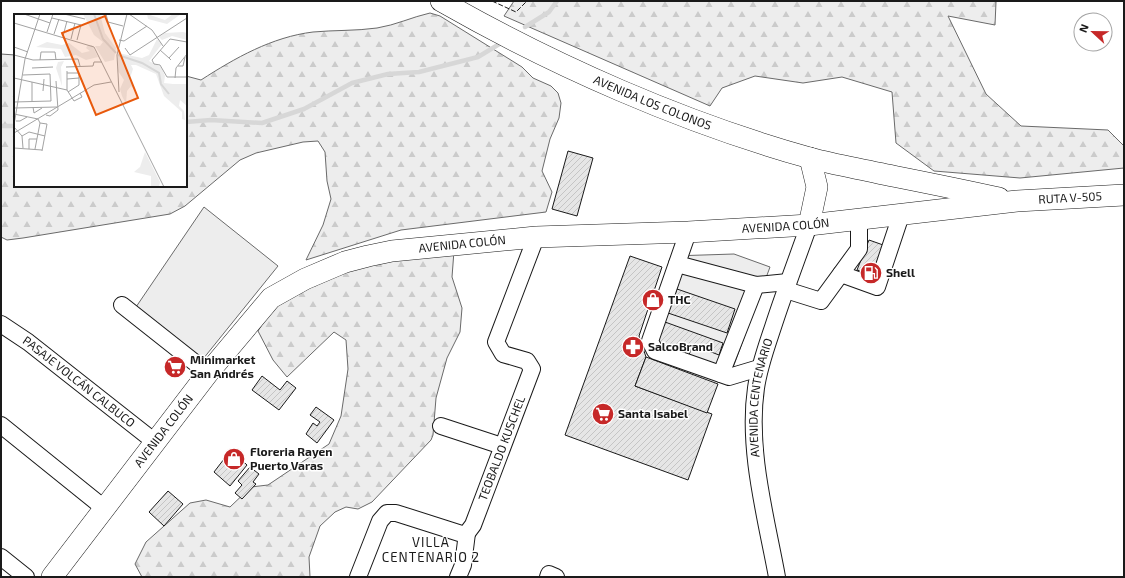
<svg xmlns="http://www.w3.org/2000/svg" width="1125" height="578" font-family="'Exo 2',sans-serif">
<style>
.forest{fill:url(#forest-firs);stroke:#6a6a6a}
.built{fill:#ededed;stroke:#6a6a6a}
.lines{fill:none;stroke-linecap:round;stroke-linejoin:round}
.stream{stroke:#d7d7d7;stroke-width:4.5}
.building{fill:url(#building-hatch);stroke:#1a1a1a}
.minor-casing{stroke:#1a1a1a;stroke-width:18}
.major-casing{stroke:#1a1a1a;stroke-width:22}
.minor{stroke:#fff;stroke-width:16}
.major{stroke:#fff;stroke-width:21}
.fence{stroke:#1a1a1a;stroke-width:1;stroke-dasharray:5 2;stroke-linecap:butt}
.labels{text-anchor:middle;stroke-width:3;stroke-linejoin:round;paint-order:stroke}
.street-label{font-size:12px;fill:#1a1a1a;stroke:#fff}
.poi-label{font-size:12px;font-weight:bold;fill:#1a1a1a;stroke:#fff;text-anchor:start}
.neighbourhood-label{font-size:13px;letter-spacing:1px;fill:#1a1a1a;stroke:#fff}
.inset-river{fill:none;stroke:#d7d7d7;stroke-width:2}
.inset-road{fill:none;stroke:#a3a3a3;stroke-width:1}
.view{fill:#e8590c;fill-opacity:0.15;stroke:#e8590c;stroke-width:2}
.inset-edge{fill:none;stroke:#1a1a1a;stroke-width:2}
</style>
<defs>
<pattern id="forest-firs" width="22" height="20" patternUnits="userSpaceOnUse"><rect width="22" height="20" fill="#ededed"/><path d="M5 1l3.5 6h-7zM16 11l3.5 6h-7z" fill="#cbcbcb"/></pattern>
<pattern id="building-hatch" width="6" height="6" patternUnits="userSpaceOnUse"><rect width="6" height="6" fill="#e6e6e6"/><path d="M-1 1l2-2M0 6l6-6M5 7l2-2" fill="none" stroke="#c5c5c5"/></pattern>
</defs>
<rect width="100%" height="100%" fill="#fff"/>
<g class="forest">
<polygon points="514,1 994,1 996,2 995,25 948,16 986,94 1021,126 1108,130 1124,146 1124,168 1020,178 934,171 896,143 892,92 842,77 803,83 755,76 722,88 710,106 504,16"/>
<path d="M430,13L440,16L522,67L533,78L551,86L558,93L561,103L559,118L550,139L542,171L552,192L546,212L401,230L306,260L323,225L331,199L327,181L325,152L318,141L303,142L256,153L240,160L185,206L170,214L23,238L7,240L1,237V54L15,55V186H186V76L201,80C235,58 272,37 313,32C334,30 356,31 377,28C396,25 412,17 430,13Z"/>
<polygon points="406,250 454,251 452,277 462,308 460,332 447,358 436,398 433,435 431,440 372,502 358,509 346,507 335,512 320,526 309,557 310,577 142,577 135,564 146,542 190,503 206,500 230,507 251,487 268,485 329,444 341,416 348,369 346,340 334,332 287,377 273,360 258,331 288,284"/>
</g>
<g class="built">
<polygon points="204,207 278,266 203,359 136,307"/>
<polygon points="734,254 770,267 727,384 651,356 672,256"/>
</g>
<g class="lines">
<g class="stream">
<polyline points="525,27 549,12 557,1"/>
<polyline points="186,122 211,120 262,123 304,109 352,83 388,74 419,72 478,57 501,43"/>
<polyline points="1,126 15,126"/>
</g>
</g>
<g class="building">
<polygon points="568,151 593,158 577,216 552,209"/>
<polygon points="869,240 886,246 874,276 857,270"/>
<polygon points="630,256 662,267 639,336 646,357 635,386 712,414 688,480 565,435"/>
<polygon points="677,289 735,309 727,333 668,313"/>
<polygon points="665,322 723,343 719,355 693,345 688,357 656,346"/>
<polygon points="646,357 718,384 707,413 635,386"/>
<polygon points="262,376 280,390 287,381 296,388 279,410 252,390"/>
<polygon points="316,407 334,420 317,443 306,434 313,423 317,426 320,422 310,415"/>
<polygon points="231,450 247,465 230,486 214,472"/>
<polygon points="250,467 259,474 253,482 256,484 242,499 235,493 242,485 238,481"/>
<polygon points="168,491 183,504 164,526 149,512"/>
</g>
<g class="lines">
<g class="minor-casing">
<g id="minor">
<polyline points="688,232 650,341 655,351 729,377 759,368"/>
<polyline points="677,264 756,285 788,282"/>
<polyline points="841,274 877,287 901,215"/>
<polyline points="786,290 821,301 859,249 859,219"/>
<polyline points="122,305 208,373"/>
<path id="s1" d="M1,324L28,342L155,442"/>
<polyline points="721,374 756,285"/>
<polyline points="1,425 104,508"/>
<polyline points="441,426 502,446"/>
<polyline points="1,557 26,577"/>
<path id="s2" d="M358,577L380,521L387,513H396L462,534L467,533L473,525L532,369L527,361L503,354L496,342L536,237"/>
<polyline points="458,577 463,565 467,533"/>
<polyline points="548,577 549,574 556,577"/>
<path id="s3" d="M777,577C766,517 747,449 756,388C759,367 766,348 773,327C784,293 797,259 809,225"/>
</g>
</g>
<g class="major-casing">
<g id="major">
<path id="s4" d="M441,1C555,66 684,123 810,158C832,164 855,168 878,173C918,181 959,189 999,198"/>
<polyline points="809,225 817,187 810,158"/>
<path id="s5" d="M52,577L208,373L271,298L305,279L345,262L368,256L392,251L536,237L688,232L809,225L1017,201L1124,195"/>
</g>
</g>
<use href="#minor" class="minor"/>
<use href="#major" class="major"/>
<polyline class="fence" points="492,1 516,12 527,1"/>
</g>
<defs>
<g id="fuel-disc" transform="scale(1.15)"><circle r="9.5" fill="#c62828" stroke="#fff"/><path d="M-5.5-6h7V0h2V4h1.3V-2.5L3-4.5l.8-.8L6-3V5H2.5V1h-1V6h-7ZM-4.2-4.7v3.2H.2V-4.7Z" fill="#fff"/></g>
<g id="shop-disc" transform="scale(1.15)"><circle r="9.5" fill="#c62828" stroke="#fff"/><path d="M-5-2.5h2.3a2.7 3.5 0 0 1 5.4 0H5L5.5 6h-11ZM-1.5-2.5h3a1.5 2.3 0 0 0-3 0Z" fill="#fff"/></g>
<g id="pharmacy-disc" transform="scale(1.15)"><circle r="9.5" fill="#c62828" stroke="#fff"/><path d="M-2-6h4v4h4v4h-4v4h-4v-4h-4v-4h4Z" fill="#fff"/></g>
<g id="supermarket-disc" transform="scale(1.15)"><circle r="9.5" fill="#c62828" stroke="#fff"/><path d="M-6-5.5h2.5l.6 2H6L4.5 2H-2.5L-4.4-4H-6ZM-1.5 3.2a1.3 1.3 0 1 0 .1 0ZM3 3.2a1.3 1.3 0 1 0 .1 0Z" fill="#fff"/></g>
</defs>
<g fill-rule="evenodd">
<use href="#fuel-disc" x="871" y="273"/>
<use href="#shop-disc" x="653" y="300"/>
<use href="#pharmacy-disc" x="633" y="347"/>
<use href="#supermarket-disc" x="175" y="367"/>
<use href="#supermarket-disc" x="603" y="414"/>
<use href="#shop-disc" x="234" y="459"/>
</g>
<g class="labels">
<g class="street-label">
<text dy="4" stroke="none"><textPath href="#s4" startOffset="235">AVENIDA LOS COLONOS</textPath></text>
<text dy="4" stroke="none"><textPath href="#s5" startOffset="1166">RUTA V-505</textPath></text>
<text dy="4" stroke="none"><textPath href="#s5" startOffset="880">AVENIDA COLÓN</textPath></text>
<text dy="4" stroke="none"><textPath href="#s5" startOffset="556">AVENIDA COLÓN</textPath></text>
<text dy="4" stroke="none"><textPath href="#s1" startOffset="97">PASAJE VOLCÁN CALBUCO</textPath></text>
<text dy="4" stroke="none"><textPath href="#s3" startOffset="182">AVENIDA CENTENARIO</textPath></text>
<text dy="4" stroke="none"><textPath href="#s5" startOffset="184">AVENIDA COLÓN</textPath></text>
<text dy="4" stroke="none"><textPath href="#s2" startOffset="246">TEOBALDO KUSCHEL</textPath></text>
</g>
<g class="poi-label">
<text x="886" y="277">Shell</text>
<text x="668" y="304">THC</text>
<text x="648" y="351">SalcoBrand</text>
<text x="190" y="364">Minimarket<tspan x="190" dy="14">San Andrés</tspan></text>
<text x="618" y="418">Santa Isabel</text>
<text x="250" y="456">Floreria Rayen<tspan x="250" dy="14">Puerto Varas</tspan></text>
</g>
<g class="neighbourhood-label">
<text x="431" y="547">VILLA<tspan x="431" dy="15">CENTENARIO 2</tspan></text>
</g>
</g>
<g transform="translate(14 14)">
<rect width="173" height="173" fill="#fff"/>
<path d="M50,47L47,53L48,72L42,54L44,48ZM152,70H173V89L171,86Z" fill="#ededed"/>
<path d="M69,0H86L91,19L102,34L100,46L91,48L81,32H86L89,28L80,21ZM133,0L151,6L159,0H167L153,10L134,5ZM169,18L173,19V26L158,22L148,26L145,23L151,19ZM143,25L148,30L135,47L147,53L151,62L150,69L159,70L166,80L173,82V92L166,86L165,92L170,97L171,106L168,105V98L150,82L142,60L122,51H117L119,55L116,64L120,75L117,72L113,77L112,90L108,82L106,75L110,66L104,57V39L128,44L135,41ZM33,28L48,31L55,29L68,39L76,37L72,34L74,31H78L84,43L72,46L62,41L51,43L47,35L22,33ZM131,138L146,168L145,173H137V162L120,158L126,153Z" fill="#ededed"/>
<path class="inset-river" d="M80,0L89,25L102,39M104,41L128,49L145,59L147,70L155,80"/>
<path class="inset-road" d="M10,0L36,9M50,0L71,5M92,0L94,8L109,12M115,0L138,16L149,32M38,4L67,11L63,26M0,9L80,33L150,173M33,18L39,0M40,20L45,5M49,22L53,7M57,25L61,9M105,26L110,27L133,12M173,28L156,25L138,46L140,50L146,51L153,63H173M0,33L14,38M111,34L116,41L173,4M146,36L155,44M0,41L19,46L64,45L66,52M26,46L27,38H41L42,46M157,46L155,44L165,33M164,52H169L171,43M52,53L79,52L80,48H88M18,54L39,53M53,57V76M53,59H65V71L54,78M0,64L53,76L60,87L68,83L66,79M161,64L162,54L173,40M53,65L65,64M29,77L30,65M105,78L103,41L113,0M0,88L37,87L36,60L9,61M18,88V68M19,93L20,99L28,94M0,94L43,93M0,100L24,105L26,109M32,101L36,102L44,96L42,67M2,107H6L13,103M26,109L33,110L28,137M0,111L11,45L26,0M0,113L8,122L9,134M0,119L80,71L97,68M8,122L15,118L31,122M0,134L28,136M15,135V125H23M21,135L26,109"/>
<path class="view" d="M91,2L124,84L82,101L48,19Z"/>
<rect width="173" height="173" class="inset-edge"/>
</g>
<rect width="1125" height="578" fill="none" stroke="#1a1a1a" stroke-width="4"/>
<g transform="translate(1093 32) rotate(292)"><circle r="19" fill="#ffffff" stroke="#a3a3a3"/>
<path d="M0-3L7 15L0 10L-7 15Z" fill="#c62828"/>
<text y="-6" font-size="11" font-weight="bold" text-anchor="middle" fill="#1a1a1a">N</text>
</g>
</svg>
